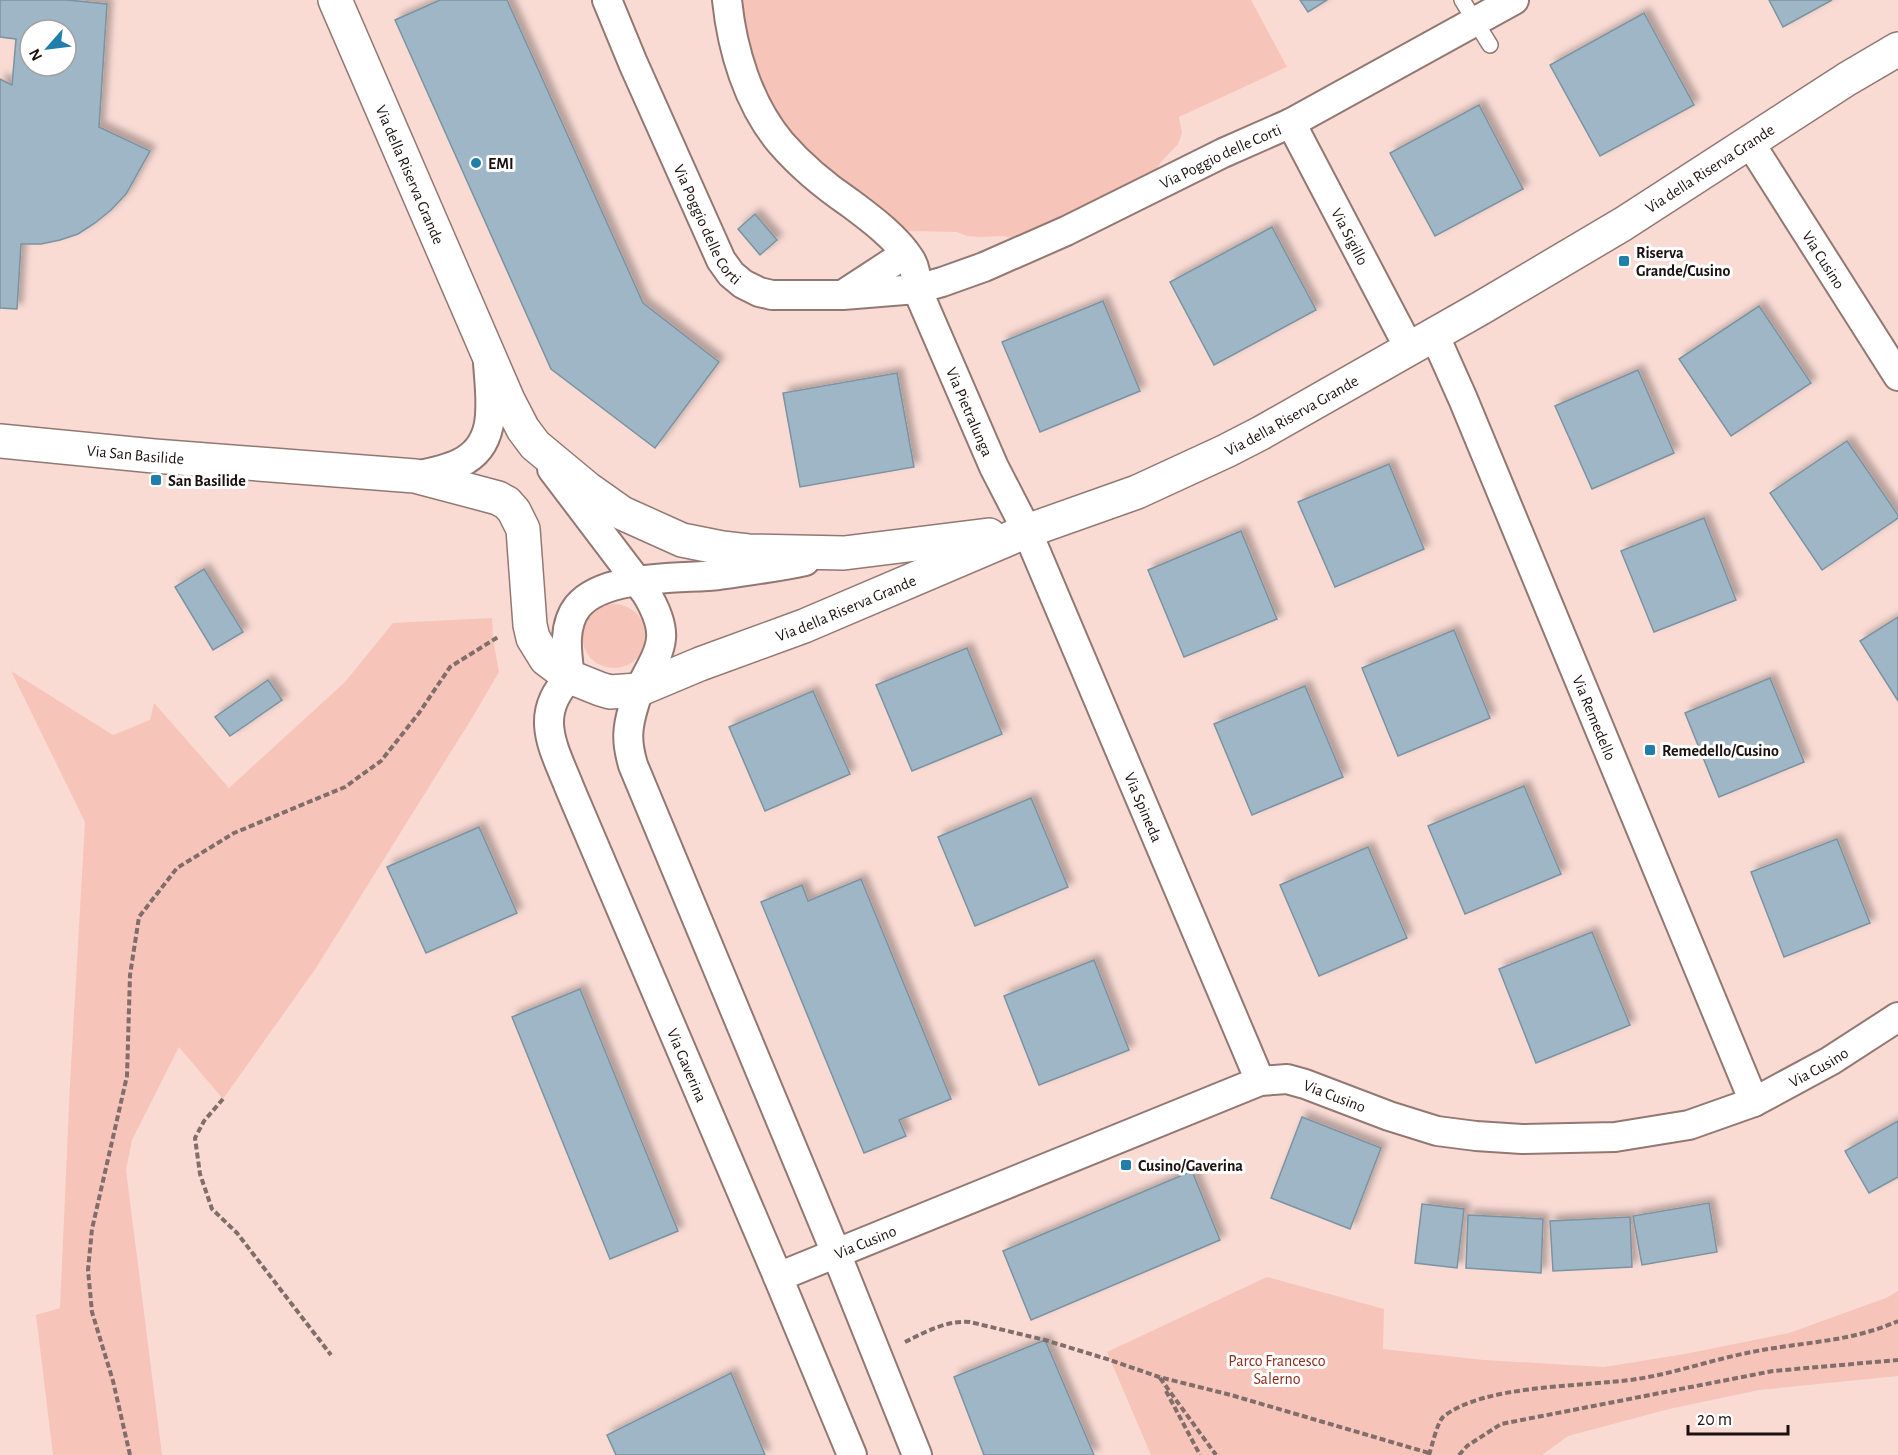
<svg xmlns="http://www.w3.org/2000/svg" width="1898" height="1455" font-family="'Alegreya Sans',sans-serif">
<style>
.green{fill:#f7c4b9}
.building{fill:#9eb6c5;stroke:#7b93a1;stroke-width:1.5;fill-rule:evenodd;filter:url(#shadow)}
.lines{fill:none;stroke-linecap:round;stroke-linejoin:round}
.lane-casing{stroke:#927872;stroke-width:18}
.street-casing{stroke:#927872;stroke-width:32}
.secondary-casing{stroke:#927872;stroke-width:36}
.path{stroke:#816e6a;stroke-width:4;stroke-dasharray:6 3;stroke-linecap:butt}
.lane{stroke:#fff;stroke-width:15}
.street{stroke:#fff;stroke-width:28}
.secondary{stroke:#fff;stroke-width:33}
.poi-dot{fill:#207eab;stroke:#fff;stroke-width:2}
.labels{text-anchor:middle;stroke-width:6;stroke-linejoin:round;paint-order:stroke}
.street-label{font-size:16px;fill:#1b110f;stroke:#fff}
.poi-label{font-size:16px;font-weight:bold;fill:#1b110f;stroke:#fff;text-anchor:start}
.park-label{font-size:16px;fill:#8d2c19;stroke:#fff}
</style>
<defs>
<filter id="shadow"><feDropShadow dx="5.5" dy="-5.5" stdDeviation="3" flood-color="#0004"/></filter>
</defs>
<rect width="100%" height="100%" fill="#f9dbd4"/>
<g class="green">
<polygon points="714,0 1251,0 1287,67 1179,117 1182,133 1178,144 1160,163 1155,174 1018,239 1003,236 981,237 967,236 957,232 906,231 890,223 853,211 723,48 717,33"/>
<circle cx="614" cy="636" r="32"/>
<polygon points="492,618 493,639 499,672 472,718 316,968 223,1099 179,1047 132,1140 126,1170 162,1455 53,1455 36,1315 60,1308 70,1084 85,822 11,671 113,735 150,720 154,703 229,788 345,682 393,623"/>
<polygon points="1267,1277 1384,1309 1383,1349 1484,1360 1604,1367 1685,1354 1789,1333 1886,1298 1898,1291 1898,1376 1759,1390 1669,1409 1568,1436 1542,1455 1151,1455 1107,1352"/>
</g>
<g class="building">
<path d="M0,0H67L107,4L99,127L150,151L126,194L111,210L95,223L78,234L60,240L41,244H21L17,309L0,308V79L12,85L16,39L0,37ZM30,30H66V66H30Z"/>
<polygon points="440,0 507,0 643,303 719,362 655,448 551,369 395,20"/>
<polygon points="1300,0 1327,0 1308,12"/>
<polygon points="1769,0 1832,0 1783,27"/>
<polygon points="1644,13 1694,105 1600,156 1550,65"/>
<polygon points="1479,105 1523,189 1435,236 1390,153"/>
<polygon points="755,214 777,240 760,255 738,229"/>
<polygon points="1272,227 1316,310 1214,365 1170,282"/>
<polygon points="1103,301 1140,391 1040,432 1002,342"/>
<polygon points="1759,306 1811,383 1731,436 1679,359"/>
<polygon points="1638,370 1674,453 1592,489 1555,406"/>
<polygon points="897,373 914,467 800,487 783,393"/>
<polygon points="1847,441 1898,515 1898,518 1822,570 1770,493"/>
<polygon points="1389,464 1424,549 1335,587 1298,502"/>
<polygon points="1704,518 1736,600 1654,632 1621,551"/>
<polygon points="1241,531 1277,619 1184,657 1148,570"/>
<polygon points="204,569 243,632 213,650 175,587"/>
<polygon points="1898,617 1898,701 1860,641"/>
<polygon points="1454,630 1490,718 1398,756 1362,668"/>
<polygon points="967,648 1002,734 912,771 876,685"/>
<polygon points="1770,678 1804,762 1719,797 1685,713"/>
<polygon points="268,680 282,700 230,736 215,717"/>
<polygon points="1305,686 1343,777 1252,815 1214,724"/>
<polygon points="813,691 850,774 765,811 729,727"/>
<polygon points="1524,786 1561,874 1465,914 1428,826"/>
<polygon points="1031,798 1068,887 975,926 938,837"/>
<polygon points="479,827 517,913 426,953 387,867"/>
<polygon points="1837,839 1870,923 1784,957 1751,872"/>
<polygon points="1368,847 1407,938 1319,976 1280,885"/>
<polygon points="861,879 951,1099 899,1120 906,1136 864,1153 761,902 802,885 808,901"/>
<polygon points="1592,932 1630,1025 1536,1063 1499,969"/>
<polygon points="1094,960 1129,1050 1039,1085 1004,996"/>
<polygon points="580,989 678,1231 610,1259 512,1017"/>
<polygon points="1302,1117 1381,1148 1350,1229 1271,1198"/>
<polygon points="1898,1121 1898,1177 1869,1193 1845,1151"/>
<polygon points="1192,1171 1220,1240 1031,1320 1003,1251"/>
<polygon points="1709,1203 1717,1252 1642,1265 1633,1216"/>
<polygon points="1422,1204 1464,1209 1457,1268 1415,1263"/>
<polygon points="1468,1215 1543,1219 1541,1273 1466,1268"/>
<polygon points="1630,1217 1632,1267 1553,1271 1550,1221"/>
<polygon points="1045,1340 1094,1455 984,1455 954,1377"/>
<polygon points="731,1373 765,1455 616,1455 607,1435"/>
</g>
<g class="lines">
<g class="lane-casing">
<polyline id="lane" points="1462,0 1490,45"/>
</g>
<g class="street-casing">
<g id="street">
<path id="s1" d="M607,0L633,63L721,260L731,274L743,284L759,292L772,295H843L917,289L942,282L984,267L1066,231L1223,153L1291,123L1514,0"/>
<path id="s2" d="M727,0C732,49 748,104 781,143C801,166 825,186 850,203C870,218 896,237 910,259C916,268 916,279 917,289L994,467L1027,531L1260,1081"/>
<path id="s3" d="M1291,123L1409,348"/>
<path id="s4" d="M1750,143L1898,376"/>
<polyline points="844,294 905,254"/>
<path id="s5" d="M1434,334L1463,399L1754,1102"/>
<path d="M552,469L646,593C672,636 661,648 640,688C637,693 636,699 634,705C627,728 626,741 633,765L836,1253L917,1455"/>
<path d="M415,476C430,473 446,470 460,463C500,444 490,398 488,362"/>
<path id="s6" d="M805,561C777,567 748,571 719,575C681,579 605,574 578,606C562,626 567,654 570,677C532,715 554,748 570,789L778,1277L852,1455"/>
<path id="s7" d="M778,1277L1260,1081L1287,1079L1305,1084L1389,1116L1437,1131L1476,1136L1522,1139L1615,1137L1689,1125L1754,1102L1830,1061L1898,1017"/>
</g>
</g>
<g class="secondary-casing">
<g id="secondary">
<path id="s8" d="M335,0L508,400L523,429L535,445L588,489L622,513L682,540L722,548L748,551L844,553L989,535"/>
<path id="s9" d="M0,441L154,456L415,476L498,498L507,503L514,511L523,529L530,625L533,638L546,659L570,677L600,689L610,692L638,690L700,664L804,626L1027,531L1137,492L1226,451L1261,433L1481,308L1623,224L1847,79L1898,49"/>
</g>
</g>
<g class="path">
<polyline points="223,1099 204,1121 195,1138 200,1174 212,1209 237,1233 331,1355"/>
<path d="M905,1342C925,1332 947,1320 970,1322L1045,1340L1110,1360L1159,1377L1231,1395L1429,1453"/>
<polyline points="1160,1378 1216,1455"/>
<polyline points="1166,1391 1200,1455"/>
<polyline points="130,1455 113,1381 92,1312 88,1270 92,1229 127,1076 130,975 139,917 177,868 234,833 345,787 381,761 419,713 450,667 498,637"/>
<path d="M1429,1455C1432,1446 1437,1423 1443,1417C1483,1384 1585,1387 1637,1379C1676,1373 1714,1359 1752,1352C1801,1342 1852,1342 1898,1321"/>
<polyline points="1459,1455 1467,1446 1501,1424 1773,1371 1898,1360"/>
</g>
<use href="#lane" class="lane"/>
<use href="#street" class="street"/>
<use href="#secondary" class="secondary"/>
</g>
<g class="poi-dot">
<circle cx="476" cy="163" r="6"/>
<rect x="1618" y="255" width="12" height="12" rx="3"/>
<rect x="150" y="474" width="12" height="12" rx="3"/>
<rect x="1644" y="744" width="12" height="12" rx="3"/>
<rect x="1120" y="1159" width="12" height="12" rx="3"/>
</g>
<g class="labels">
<g class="street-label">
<text dy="6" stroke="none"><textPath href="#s1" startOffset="825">Via Poggio delle Corti</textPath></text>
<text dy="6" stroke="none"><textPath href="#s9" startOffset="1974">Via della Riserva Grande</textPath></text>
<text dy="6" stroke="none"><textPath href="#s8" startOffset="190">Via della Riserva Grande</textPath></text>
<text dy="6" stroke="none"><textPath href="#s1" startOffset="246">Via Poggio delle Corti</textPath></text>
<text dy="6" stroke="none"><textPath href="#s3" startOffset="128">Via Sigillo</textPath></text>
<text dy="6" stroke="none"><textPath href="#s4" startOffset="138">Via Cusino</textPath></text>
<text dy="6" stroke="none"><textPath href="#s2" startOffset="494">Via Pietralunga</textPath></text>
<text dy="6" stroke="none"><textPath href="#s9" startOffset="1488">Via della Riserva Grande</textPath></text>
<text dy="6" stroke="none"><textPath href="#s9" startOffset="136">Via San Basilide</textPath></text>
<text dy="6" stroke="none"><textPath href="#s9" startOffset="1002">Via della Riserva Grande</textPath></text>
<text dy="6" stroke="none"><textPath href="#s5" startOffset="416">Via Remedello</textPath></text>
<text dy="6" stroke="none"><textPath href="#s2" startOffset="926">Via Spineda</textPath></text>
<text dy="6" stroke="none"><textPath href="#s6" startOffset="730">Via Gaverina</textPath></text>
<text dy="6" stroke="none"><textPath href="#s7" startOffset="1102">Via Cusino</textPath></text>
<text dy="6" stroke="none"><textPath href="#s7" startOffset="598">Via Cusino</textPath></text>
<text dy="6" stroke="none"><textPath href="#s7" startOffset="94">Via Cusino</textPath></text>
</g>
<g class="poi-label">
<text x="488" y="169">EMI</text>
<text x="1636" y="258">Riserva<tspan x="1636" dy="18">Grande/Cusino</tspan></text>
<text x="168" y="486">San Basilide</text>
<text x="1662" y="756">Remedello/Cusino</text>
<text x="1138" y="1171">Cusino/Gaverina</text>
</g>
<g class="park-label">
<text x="1277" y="1366">Parco Francesco<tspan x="1277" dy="18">Salerno</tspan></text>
</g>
</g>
<g transform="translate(48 48) rotate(242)"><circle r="28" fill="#ffffff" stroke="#a4a09f" stroke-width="1.5"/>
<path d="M0-4.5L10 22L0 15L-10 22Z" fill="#207eab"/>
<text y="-9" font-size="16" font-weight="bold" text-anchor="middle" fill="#1b110f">N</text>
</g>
<path d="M1688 1425v9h100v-9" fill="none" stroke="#1b110f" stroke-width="3"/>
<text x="1697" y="1425" font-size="18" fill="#1b110f" stroke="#ffffff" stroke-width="4.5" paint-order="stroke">20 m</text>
</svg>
